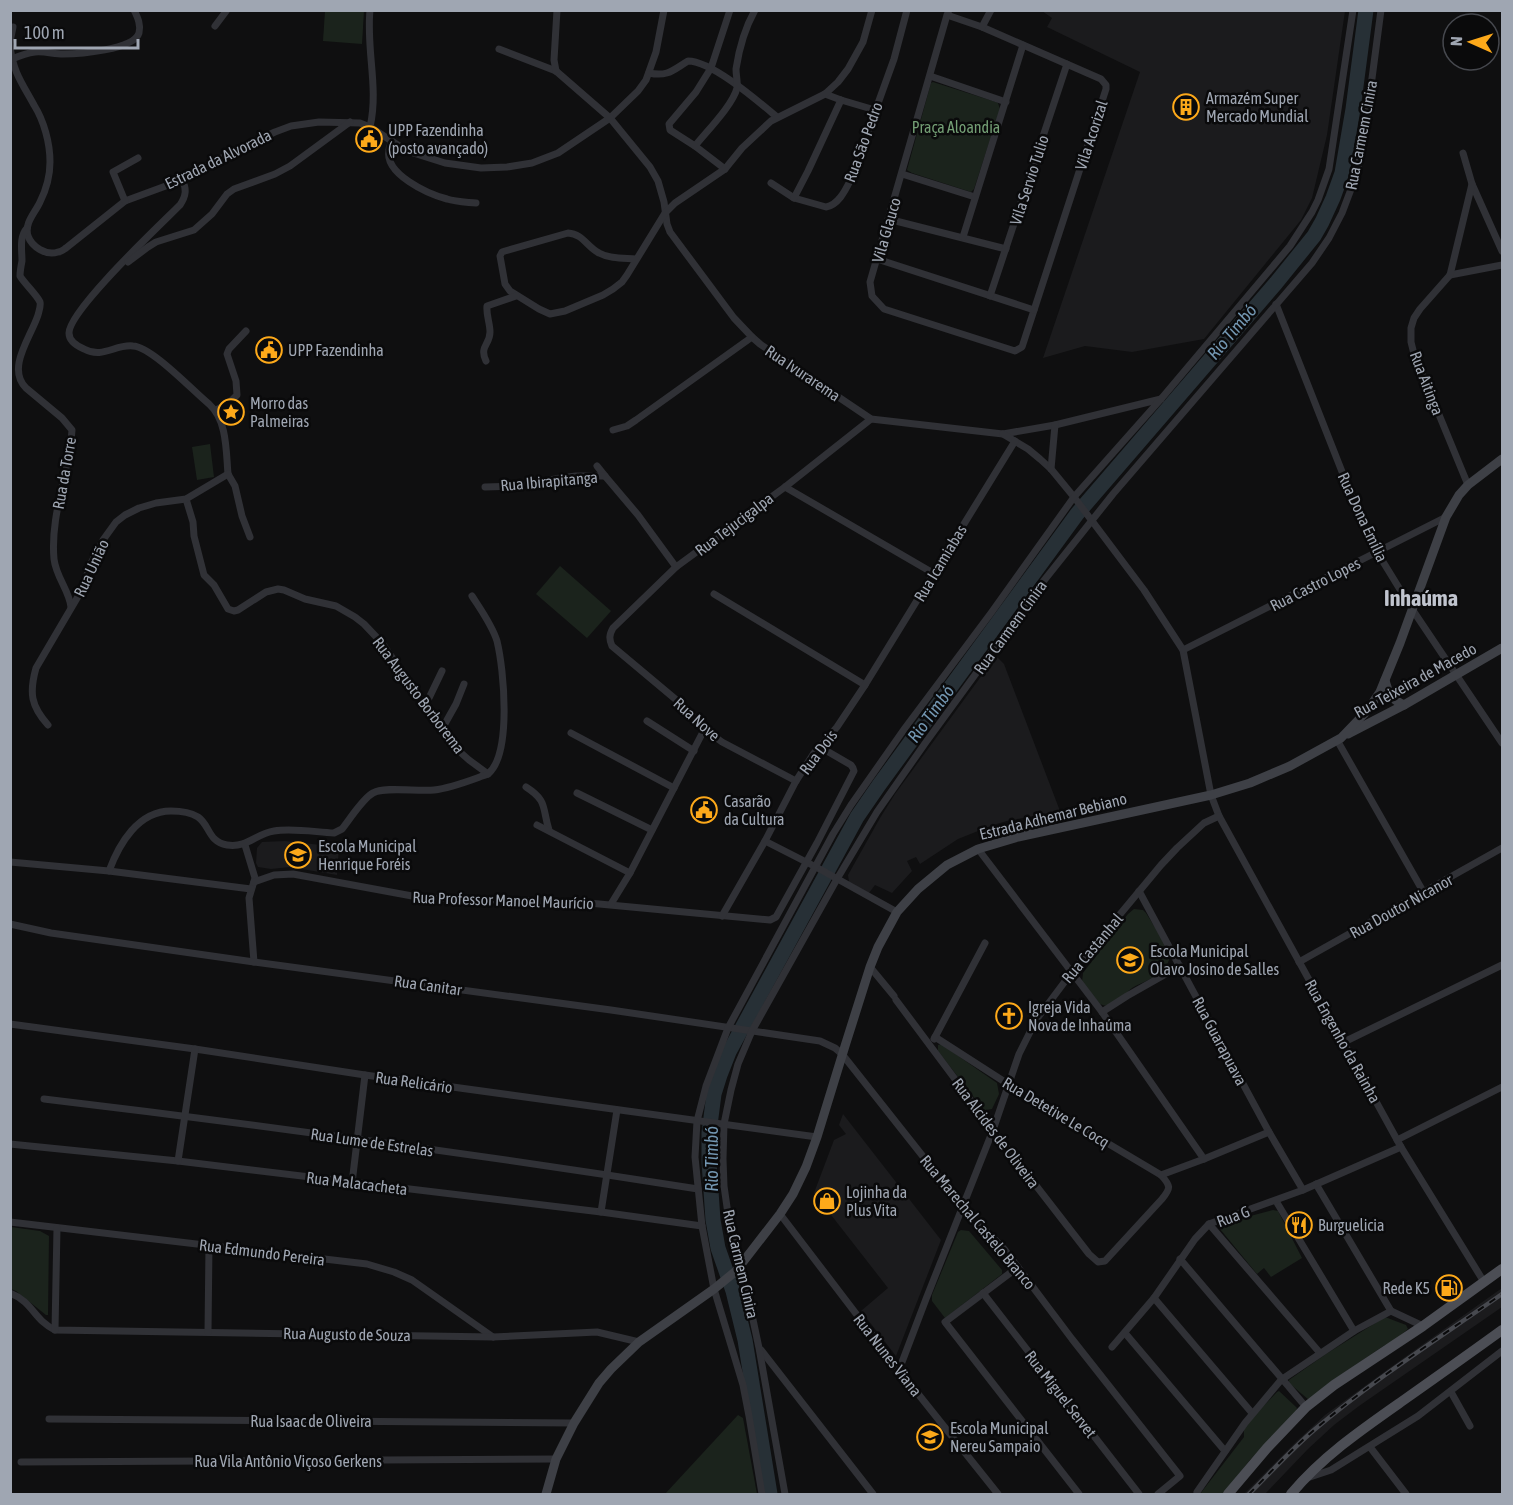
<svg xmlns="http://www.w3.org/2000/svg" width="1513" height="1505" font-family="'Asap Condensed',sans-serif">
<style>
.built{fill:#1b1b1d}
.green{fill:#1b231c}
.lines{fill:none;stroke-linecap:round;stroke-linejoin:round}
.river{stroke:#273036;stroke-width:15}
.minor{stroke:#303136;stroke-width:7}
.secondary{stroke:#3e4046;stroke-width:9}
.primary{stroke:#4c4e55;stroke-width:10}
.rail-casing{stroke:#47494f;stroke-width:4.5}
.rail{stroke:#0a0a0b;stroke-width:2;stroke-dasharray:7;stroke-linecap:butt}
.labels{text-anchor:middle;stroke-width:5;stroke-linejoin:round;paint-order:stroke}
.poi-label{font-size:16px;fill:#9fa6b2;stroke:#0a0a0b;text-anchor:start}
.park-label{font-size:16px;fill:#749f75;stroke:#0a0a0b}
.street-label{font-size:16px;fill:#9fa6b2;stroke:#0a0a0b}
.water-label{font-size:18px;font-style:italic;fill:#7396b1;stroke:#0a0a0b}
.district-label{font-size:22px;font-weight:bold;fill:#c0c4ce;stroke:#0a0a0b}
</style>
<rect width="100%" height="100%" fill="#0f0f10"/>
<g class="built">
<polygon points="1042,11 1345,11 1327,135 1312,198 1301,220 1204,339 1132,352 1085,346 1043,358 1140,72 1047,27 1052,18"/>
<polygon points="996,656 1004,664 1060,811 1007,821 993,825 958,839 920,864 916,857 907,861 912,871 892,893 875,885 869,893 849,882 848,875 880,818 895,794"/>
<polygon points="285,841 339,847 337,875 290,867 271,869 258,867 256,863 257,848 262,842"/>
<polygon points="843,1114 941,1240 896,1356 861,1311 888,1288 814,1193 834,1140 846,1134 839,1125"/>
<polygon points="1502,1288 1502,1307 1359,1406 1334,1425 1308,1449 1265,1494 1244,1494 1298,1440 1325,1415 1391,1367"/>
</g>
<g class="green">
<polygon points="325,11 364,11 362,44 323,41"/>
<polygon points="933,82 996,102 998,103 1000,109 974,189 971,192 912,173 907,170 931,83"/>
<polygon points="210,444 214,477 197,480 192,447"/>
<polygon points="560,566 611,611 587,638 536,594"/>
<path d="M1134,909L1143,910L1146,913C1152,923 1170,948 1169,960C1168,962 1167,966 1165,968C1157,978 1142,982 1132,988C1125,994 1119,1002 1109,1005C1104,1006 1105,1006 1100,1004L1082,982L1083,973L1128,914Z"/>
<polygon points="941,1044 997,1083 999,1094 992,1109 986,1110 983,1109 938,1051 938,1045"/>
<polygon points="1273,1210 1278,1211 1302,1258 1271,1277 1264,1268 1257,1274 1220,1229 1221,1225 1224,1223"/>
<polygon points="11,1227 40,1231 49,1236 48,1315 46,1315 16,1291 11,1289"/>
<polygon points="961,1230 969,1231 1002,1270 1002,1274 945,1318 932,1301 932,1295 958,1232"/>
<polygon points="1385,1317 1406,1325 1408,1329 1390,1344 1385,1345 1330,1382 1309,1400 1289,1383 1289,1380 1326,1354"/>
<polygon points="1279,1391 1295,1406 1297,1408 1296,1411 1250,1460 1223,1494 1200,1494 1244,1437 1244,1426 1277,1392"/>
<polygon points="738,1415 743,1418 757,1494 665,1494"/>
</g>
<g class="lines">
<polyline class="river" points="770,1494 745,1340 733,1291 718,1248 713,1220 709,1162 709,1133 714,1094 720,1075 729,1052 857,817 879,785 1077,514 1276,283 1314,236 1322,222 1333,198 1342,173 1353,109 1366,10"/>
<g class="minor">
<path d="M370,10C366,50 379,88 370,127"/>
<polyline points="947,15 982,27 1101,79 1106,85 1106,89 1023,344 1022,347 1015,351 884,309 872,296 870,282 947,15 949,10"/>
<polyline points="215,26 227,10"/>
<polyline points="982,27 991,10"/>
<polyline points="10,42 13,27"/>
<path d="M10,46C13,72 22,83 34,105C44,121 50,143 50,162C50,176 46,190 40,202C35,213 24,223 28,236C32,247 46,256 58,252C61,252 63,250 66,248L125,201L182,180L236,150L275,132L291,126L319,122L360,123L370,127L407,151L445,163L481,168L507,167L532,163L558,153L610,118L638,91L646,80L656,52L664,10"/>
<polyline points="499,49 556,71 610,118 650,167 658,181 664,202 667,224 670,232 734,318 752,337 760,344 871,419 1003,434 1055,425 1161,399"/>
<path d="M12,59C19,56 27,53 35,52C44,51 54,54 63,54C78,54 134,50 139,33C141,25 138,18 134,10"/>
<polyline points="556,71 554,60 557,10"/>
<path d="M649,73C668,77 673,70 688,61C712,61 759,102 777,117"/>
<polyline points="930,76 1006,102"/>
<polyline points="825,94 841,100 875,110"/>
<path d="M392,141C391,144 389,147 389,150C384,174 428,194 447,199C456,202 466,202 476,203"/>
<path d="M695,146C706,132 733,105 737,88C738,82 736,76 736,69C739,49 745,28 755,10"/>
<polyline points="1463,153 1472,184 1502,251"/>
<polyline points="725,169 695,146 670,130 669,124 696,92 711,68 730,10"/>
<polyline points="902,174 975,197"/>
<path d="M182,180C187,189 186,196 180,205C161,224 69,310 69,333C69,341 77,346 84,349C103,359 115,344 133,346C152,347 193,391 209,404C227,420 226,450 228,474"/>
<path d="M771,183L794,198L826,207C838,205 845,191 850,181L894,59L907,10"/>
<polyline points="794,198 808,171 841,100"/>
<polyline points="125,201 113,172 138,158"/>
<polyline points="888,219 1006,249"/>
<path d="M27,228C19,237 22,250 22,261C21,266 20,271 20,276C24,283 37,295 40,302C41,306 39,311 38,315C31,337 6,368 26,388L62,418L72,430C69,473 50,515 54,559C56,577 69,590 71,607"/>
<polyline points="963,237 1023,45"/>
<path d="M636,259C624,258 610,259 599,253C587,247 583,234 568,233L505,251L502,252L500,256L505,284L510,291L539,309L550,314L565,311L603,295L613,289L622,282L627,275L665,213L675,203L725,169L742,148L771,121L825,94L838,82L848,69L863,42L872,10"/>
<polyline points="877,259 1034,310"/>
<polyline points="128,262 148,247 156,242 194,230 212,214 227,194 234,189 275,174 290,166 350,122"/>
<polyline points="1450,275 1502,265"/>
<polyline points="990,296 1067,64"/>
<polyline points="1276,304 1350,492 1377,552 1412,609 1502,743"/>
<path d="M486,361C479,346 490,345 490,332C490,323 486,315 487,306L516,296"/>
<polyline points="216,410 229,403 237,395 236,381 227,354 229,349 246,331"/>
<polyline points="613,430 627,426 636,420 752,337"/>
<polyline points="1003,434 1028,449 1040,459 1051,469 1074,497 1144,590 1183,650 1211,795 1219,816 1401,1147 1484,1282"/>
<polyline points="597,466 605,476"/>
<polyline points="1051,469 1055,425"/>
<polyline points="228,474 235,486 242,516 250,537"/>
<polyline points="1468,485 1414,354 1411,342 1411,328 1414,318 1420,309 1450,275 1472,184"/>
<polyline points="485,487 521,486 560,478 576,476 605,476 638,515 676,567"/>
<polyline points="785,487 933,573"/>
<polyline points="186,499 193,522 194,536 204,575 214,585 228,609 234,611 238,610 266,592 278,589 284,590 305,599 336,606 355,617 364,624 382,643 442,729 460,752 469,760 488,774"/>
<polyline points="714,594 865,685"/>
<polyline points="1183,650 1446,517"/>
<polyline points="424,703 429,698 442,671"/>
<polyline points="647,721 694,751"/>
<path d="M48,725C31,706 29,693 36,668L83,588L90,565L103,540L116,522L125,515L139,508L156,503L186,499L228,474"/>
<polyline points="442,729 456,704 464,684"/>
<polyline points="571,733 674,788"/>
<polyline points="1337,740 1424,893"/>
<path d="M796,781L722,742L711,734L680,703L612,646C609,639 609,635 613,628L676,567L785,487L871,419"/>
<path d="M526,787C548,801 542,808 549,830"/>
<polyline points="577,793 652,830"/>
<polyline points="537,825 630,873"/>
<polyline points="765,841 816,867 897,912"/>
<polyline points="245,845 255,878 249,898 254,962"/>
<polyline points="978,849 1102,1012 1204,1159"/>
<polyline points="10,862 109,871 251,889"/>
<path d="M109,871C119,844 138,811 171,811C180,811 190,812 198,817C210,825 208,842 227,845C248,848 255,834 274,831C292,828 315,832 334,833L342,829C350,819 363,798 373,793C384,786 419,792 434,790C452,788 471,780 488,774C512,754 504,670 497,641C492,625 481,610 472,596"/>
<polyline points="254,882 274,875 293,874 423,898 578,902 770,920 776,917 817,843 854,771 853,768 851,765 820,747"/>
<polyline points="1139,891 1269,1132 1303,1190"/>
<polyline points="611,904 630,873 705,728"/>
<polyline points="722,916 765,841 796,781 814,753 837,727 865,685 1015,441"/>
<polyline points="10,924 51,933 254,962 611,1010 820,1041 835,1048 842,1054 963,1207 1005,1250 1072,1339 1180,1476 1158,1494"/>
<polyline points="1299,962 1502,848"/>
<polyline points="870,967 894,996"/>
<path d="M896,1000L993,1130L1089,1254L1098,1262L1105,1261L1162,1199C1171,1188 1171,1186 1161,1175L1008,1084L935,1037"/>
<polyline points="1102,1012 1127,996 1180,966"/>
<polyline points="10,1024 195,1049 365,1075 817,1137"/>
<polyline points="934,1039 985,943"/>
<polyline points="1344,1042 1502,965"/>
<path d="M44,1099C263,1125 481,1155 698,1189"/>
<polyline points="1397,1140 1502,1087"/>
<polyline points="10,1144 178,1161 601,1212 702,1226"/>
<polyline points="178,1161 195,1049"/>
<polyline points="1161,1175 1204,1159 1269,1132"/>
<polyline points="352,1183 365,1075"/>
<polyline points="1316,1184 1391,1311 1423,1326"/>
<polyline points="1276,1201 1354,1331"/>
<polyline points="601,1212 617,1110"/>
<polyline points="780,1214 899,1370 998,1494"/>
<polyline points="10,1222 367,1264 394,1272 412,1280 493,1337"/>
<polyline points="1209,1224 1320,1353"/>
<polyline points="1180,1259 1306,1407"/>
<polyline points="1018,1267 945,1322 1079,1494"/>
<path d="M10,1293C33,1302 34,1320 55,1330L493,1337L597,1332L639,1342"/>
<polyline points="983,1293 1139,1494"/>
<polyline points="1154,1298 1252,1413"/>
<polyline points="55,1330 57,1228"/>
<polyline points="208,1332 209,1245"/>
<polyline points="1125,1333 1225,1451"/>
<polyline points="1112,1347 1154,1298 1195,1239 1209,1224 1303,1190 1401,1147"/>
<polyline points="761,1350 873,1494"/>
<polyline points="899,1370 926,1299 993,1130 1019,1054 1036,1020 1072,972 1161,865 1177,848 1204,823 1219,816"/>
<polyline points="1451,1392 1470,1426"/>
<polyline points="49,1419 574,1423"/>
<polyline points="1370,1447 1406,1494"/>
<polyline points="21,1462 556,1459"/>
<polyline points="1310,1477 1331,1470 1418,1416 1502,1351"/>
<polyline points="1197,1492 1245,1423 1281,1380 1354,1331 1391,1311"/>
<polyline points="762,1494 749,1416 743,1385 714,1289 702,1226 695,1157 697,1121 706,1086 728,1028 833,834 851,805 905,728 991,613 1074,497 1161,399 1290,246 1312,212 1318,200 1329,169 1353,10"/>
<polyline points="785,1494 759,1348 748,1296 729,1221 724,1186 723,1159 724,1124 731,1090 738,1064 752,1031 837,879 877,812 926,742 1042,583 1113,494 1312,263 1329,238 1342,213 1356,176 1364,139 1381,10"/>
</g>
<g class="secondary">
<path d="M1385,680C1388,693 1392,700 1404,705"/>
<polyline points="1348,734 1404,705 1502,648"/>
<polyline points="546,1494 556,1459 574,1423 599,1383 611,1369 639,1342 714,1289 736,1271 780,1214 793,1194 806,1167 817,1137 845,1046 870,967 878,947 897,912 918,889 947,865 978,849 1018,837 1211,795 1250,783 1290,766 1341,738 1367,711 1380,692 1400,643 1446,517 1459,495 1468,485 1502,459"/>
</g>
<g class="primary">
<polyline points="1228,1494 1267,1448 1306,1407 1334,1385 1423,1326 1502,1269"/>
<path d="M1291,1494C1322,1457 1361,1430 1401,1402C1435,1378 1469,1354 1502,1330"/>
</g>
<g class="rail-casing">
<path id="rail" d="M1249,1494C1270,1473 1291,1450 1314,1430C1373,1380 1439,1338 1502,1294"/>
</g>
<use href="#rail" class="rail"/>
</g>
<defs>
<g id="building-ring" transform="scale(1.35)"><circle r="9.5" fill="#0a0a0b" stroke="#fda91a" stroke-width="1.5"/><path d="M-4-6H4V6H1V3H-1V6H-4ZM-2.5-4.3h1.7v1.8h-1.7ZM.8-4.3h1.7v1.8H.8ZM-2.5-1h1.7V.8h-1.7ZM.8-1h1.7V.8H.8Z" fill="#fda91a"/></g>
<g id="civic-ring" transform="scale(1.35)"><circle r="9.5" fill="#0a0a0b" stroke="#fda91a" stroke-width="1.5"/><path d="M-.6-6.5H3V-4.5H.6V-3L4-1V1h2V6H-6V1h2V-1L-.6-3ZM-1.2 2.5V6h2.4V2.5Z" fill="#fda91a"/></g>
<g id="sight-ring" transform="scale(1.35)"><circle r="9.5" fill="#0a0a0b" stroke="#fda91a" stroke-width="1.5"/><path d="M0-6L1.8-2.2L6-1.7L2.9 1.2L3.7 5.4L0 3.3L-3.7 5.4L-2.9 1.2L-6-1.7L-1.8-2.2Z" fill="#fda91a"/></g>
<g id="school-ring" transform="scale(1.35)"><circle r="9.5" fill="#0a0a0b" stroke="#fda91a" stroke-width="1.5"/><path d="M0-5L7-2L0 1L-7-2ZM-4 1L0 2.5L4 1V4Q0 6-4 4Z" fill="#fda91a"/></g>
<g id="church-ring" transform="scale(1.35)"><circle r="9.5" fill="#0a0a0b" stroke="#fda91a" stroke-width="1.5"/><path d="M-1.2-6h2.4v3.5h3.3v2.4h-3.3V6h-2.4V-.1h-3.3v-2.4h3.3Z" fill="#fda91a"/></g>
<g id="shop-ring" transform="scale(1.35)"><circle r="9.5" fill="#0a0a0b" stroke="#fda91a" stroke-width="1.5"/><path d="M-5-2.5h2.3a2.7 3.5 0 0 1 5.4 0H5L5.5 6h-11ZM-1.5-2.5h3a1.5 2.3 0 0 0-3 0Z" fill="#fda91a"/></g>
<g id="restaurant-ring" transform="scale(1.35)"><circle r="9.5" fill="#0a0a0b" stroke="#fda91a" stroke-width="1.5"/><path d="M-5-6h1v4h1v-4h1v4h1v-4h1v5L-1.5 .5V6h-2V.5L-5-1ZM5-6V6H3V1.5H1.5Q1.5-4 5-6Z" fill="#fda91a"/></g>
<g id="fuel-ring" transform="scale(1.35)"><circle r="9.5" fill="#0a0a0b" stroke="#fda91a" stroke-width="1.5"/><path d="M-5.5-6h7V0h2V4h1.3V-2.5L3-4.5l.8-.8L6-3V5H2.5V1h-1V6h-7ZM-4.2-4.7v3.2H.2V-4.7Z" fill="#fda91a"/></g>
</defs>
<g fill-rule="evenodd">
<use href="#building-ring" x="1186" y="107"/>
<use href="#civic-ring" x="369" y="139"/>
<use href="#civic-ring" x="269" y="350"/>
<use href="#sight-ring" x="231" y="412"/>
<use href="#civic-ring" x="704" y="810"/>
<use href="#school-ring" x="298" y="855"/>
<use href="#school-ring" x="1130" y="960"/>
<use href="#church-ring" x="1009" y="1016"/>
<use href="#shop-ring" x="827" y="1201"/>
<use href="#restaurant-ring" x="1299" y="1225"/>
<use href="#fuel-ring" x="1449" y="1288"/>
<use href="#school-ring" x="930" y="1437"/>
</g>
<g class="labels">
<g class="poi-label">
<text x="1206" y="104">Armazém Super<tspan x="1206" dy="18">Mercado Mundial</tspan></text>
<text x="388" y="136">UPP Fazendinha<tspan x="388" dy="18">(posto avançado)</tspan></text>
<text x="288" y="356">UPP Fazendinha</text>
<text x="250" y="409">Morro das<tspan x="250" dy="18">Palmeiras</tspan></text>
<text x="724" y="807">Casarão<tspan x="724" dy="18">da Cultura</tspan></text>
<text x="318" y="852">Escola Municipal<tspan x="318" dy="18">Henrique Foréis</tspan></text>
<text x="1150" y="957">Escola Municipal<tspan x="1150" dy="18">Olavo Josino de Salles</tspan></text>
<text x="1028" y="1013">Igreja Vida<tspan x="1028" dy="18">Nova de Inhaúma</tspan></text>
<text x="846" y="1198">Lojinha da<tspan x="846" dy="18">Plus Vita</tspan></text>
<text x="1318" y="1231">Burguelicia</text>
<text x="1430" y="1294" text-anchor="end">Rede K5</text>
<text x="950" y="1434">Escola Municipal<tspan x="950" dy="18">Nereu Sampaio</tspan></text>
</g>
<g class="park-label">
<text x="956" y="133">Praça Aloandia</text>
</g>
<g class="street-label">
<text transform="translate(1091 135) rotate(-72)" y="6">Vila Acorizal</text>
<text transform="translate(1361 135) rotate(-79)" y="6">Rua Carmem Cinira</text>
<text transform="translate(863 142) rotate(-70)" y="6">Rua São Pedro</text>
<text transform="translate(218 159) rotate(-26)" y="6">Estrada da Alvorada</text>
<text transform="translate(1029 180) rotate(-72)" y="6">Vila Servio Tulio</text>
<text transform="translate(886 230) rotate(-74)" y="6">Vila Glauco</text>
<text transform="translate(803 373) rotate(34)" y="6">Rua Ivurarema</text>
<text transform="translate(1427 383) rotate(69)" y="6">Rua Aitinga</text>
<text transform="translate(64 473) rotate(-80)" y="6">Rua da Torre</text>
<text transform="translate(549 481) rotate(-5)" y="6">Rua Ibirapitanga</text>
<text transform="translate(1363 517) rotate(65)" y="6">Rua Dona Emília</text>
<text transform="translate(734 524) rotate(-37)" y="6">Rua Tejucigalpa</text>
<text transform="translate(940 563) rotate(-59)" y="6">Rua Icamiabas</text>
<text transform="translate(91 568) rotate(-65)" y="6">Rua União</text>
<text transform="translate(1315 584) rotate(-27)" y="6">Rua Castro Lopes</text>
<text transform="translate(1010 627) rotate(-54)" y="6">Rua Carmem Cinira</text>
<text transform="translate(1415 680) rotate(-29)" y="6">Rua Teixeira de Macedo</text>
<text transform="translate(419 695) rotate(53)" y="6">Rua Augusto Borborema</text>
<text transform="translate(697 719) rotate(42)" y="6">Rua Nove</text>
<text transform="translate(818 752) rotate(-53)" y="6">Rua Dois</text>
<text transform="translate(1053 816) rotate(-14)" y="6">Estrada Adhemar Bebiano</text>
<text transform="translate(503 900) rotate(2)" y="6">Rua Professor Manoel Maurício</text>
<text transform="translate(1401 906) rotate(-29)" y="6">Rua Doutor Nicanor</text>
<text transform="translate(1092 948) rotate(-50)" y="6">Rua Castanhal</text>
<text transform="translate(428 985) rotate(8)" y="6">Rua Canitar</text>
<text transform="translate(1220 1041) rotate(62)" y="6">Rua Guarapuava</text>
<text transform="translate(1343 1041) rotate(61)" y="6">Rua Engenho da Rainha</text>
<text transform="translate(414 1082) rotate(8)" y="6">Rua Relicário</text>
<text transform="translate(1056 1112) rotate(31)" y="6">Rua Detetive Le Cocq</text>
<text transform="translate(996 1133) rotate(53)" y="6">Rua Alcides de Oliveira</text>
<text transform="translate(372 1142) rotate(8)" y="6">Rua Lume de Estrelas</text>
<text transform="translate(357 1183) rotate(7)" y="6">Rua Malacacheta</text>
<text transform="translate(1233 1216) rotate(-20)" y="6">Rua G</text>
<text transform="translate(978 1222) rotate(50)" y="6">Rua Marechal Castelo Branco</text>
<text transform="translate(262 1252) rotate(7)" y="6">Rua Edmundo Pereira</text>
<text transform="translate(741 1264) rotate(77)" y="6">Rua Carmem Cinira</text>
<text transform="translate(347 1334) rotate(1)" y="6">Rua Augusto de Souza</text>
<text transform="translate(888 1355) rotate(52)" y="6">Rua Nunes Viana</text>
<text transform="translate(1061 1394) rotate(52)" y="6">Rua Miguel Servet</text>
<text x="311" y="1427">Rua Isaac de Oliveira</text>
<text x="288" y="1467">Rua Vila Antônio Viçoso Gerkens</text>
</g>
<g class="water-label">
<text transform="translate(1232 332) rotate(-50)" y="6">Rio Timbó</text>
<text transform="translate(931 714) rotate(-54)" y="6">Rio Timbó</text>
<text transform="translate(712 1159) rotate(-90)" y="6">Rio Timbó</text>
</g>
<g class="district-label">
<text x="1421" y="606">Inhaúma</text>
</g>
</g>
<rect width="1513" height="1505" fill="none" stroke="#9fa6b2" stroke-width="24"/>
<g transform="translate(1471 42) rotate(273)"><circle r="28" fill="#0a0a0b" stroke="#46484e" stroke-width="1.5"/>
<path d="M0-4.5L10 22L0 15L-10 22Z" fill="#fda91a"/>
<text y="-9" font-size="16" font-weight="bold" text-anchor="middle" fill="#9fa6b2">N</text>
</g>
<path d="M15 39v9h123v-9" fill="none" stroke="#9fa6b2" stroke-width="3"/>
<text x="24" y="39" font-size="18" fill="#9fa6b2" stroke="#0a0a0b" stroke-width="4.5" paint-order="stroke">100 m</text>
</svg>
